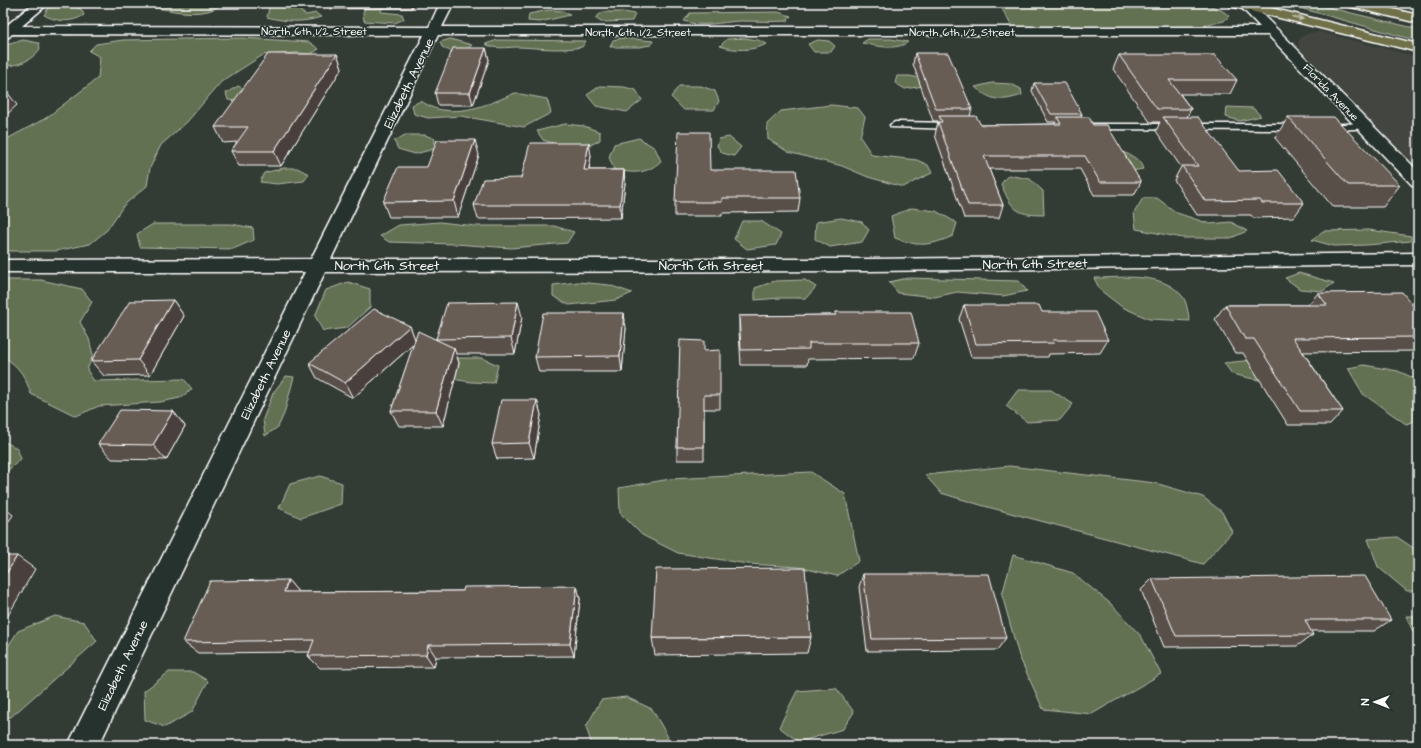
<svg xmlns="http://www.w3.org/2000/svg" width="1421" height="748" font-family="'Architects Daughter',sans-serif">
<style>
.built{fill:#43453f}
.green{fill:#637152;stroke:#b1b8a8}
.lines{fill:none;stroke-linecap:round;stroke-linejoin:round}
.service-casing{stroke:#fff;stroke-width:3}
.minor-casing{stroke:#fff;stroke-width:3}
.primary-casing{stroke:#fff;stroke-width:3}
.service{fill:#26332d;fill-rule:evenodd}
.minor{fill:#26332d;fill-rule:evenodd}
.primary{fill:#6f704a;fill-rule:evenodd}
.wall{fill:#595049;stroke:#fff}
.shaded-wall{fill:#49413c;stroke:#fff}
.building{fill:#685d55;stroke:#fff}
.oneway{fill:#bebfae}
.labels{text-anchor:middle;stroke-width:3.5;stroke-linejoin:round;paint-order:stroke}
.far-street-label{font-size:11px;fill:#fff;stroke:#26332d}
.street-label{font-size:13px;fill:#fff;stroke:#26332d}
</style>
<rect width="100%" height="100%" fill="#333b35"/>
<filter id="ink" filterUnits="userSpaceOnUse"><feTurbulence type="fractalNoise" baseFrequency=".025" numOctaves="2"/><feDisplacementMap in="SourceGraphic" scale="8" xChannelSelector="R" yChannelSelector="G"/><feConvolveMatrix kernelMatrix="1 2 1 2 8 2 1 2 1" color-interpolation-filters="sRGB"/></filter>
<g filter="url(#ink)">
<polygon class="built" points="1321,32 1418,57 1418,170 1299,48 1298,42 1301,37 1309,33"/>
<g class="green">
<path d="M143,3H224C219,6 213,10 208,11C186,16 164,8 142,6Z"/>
<path d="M270,3H305L300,11L306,15L316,13L321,17C303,23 286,22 267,17Z"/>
<polygon points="366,3 382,3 381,12 402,14 404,19 395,23 364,21 363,13"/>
<path d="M999,3H1198C1209,5 1221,8 1229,16L1224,21L1195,28L1012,27Z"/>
<polygon points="1282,3 1310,3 1418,29 1418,41"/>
<path d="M68,5L81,9L84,15C72,23 57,22 44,15L48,8Z"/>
<polygon points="549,10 563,11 570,15 540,22 528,21 529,14"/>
<polygon points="603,12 623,12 635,14 632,21 601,22 595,18"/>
<path d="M778,12L791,16L787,21C771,22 756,21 740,21C721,22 701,28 684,21L690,13Z"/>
<polygon points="242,38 309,42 319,49 311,54 297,53 263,55 221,82 187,122 161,145 150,168 147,186 124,205 107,230 90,244 56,251 3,251 3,141 46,118 98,78 100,57 89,51 96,44 123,40"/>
<polygon points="623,38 653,41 651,45 639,47 610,47 613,40"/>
<path d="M744,38L758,40L767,44C752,51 735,51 720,46L727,39Z"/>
<polygon points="450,39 472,45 464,52 450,51 442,47 440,42"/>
<path d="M868,39H891L908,42C896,51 876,46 862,43Z"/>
<path d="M23,40L39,43L40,49C31,61 18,66 3,66V46Z"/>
<path d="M498,40L586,41L582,47C558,51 542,48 519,47C507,47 495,50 485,44Z"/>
<polygon points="818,40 829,41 835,46 831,52 814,52 808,44"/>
<polygon points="897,76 909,76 921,78 923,86 905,89 895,83"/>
<path d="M992,83L1011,84L1021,89L1022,95C1001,102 991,101 975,87Z"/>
<polygon points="238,86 250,92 249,103 228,100 226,93"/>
<polygon points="600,86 624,87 636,90 642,100 627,112 596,106 587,95"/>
<polygon points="679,86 701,86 715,91 719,101 714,110 684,110 671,97"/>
<path d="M515,93L547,99L551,113L524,127L461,116L428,118L414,114L412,105L421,101C426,104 432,108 437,109C464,115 490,104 515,93Z"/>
<polygon points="831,105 858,108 865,117 860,137 872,155 917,160 928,165 932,173 903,187 868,177 842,166 788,152 768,139 767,124 781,111"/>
<polygon points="1227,107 1253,108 1261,116 1240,121 1226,117"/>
<polygon points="565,124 584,126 600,132 600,140 589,146 562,146 543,140 537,131"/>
<polygon points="405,135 425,135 435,139 434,149 415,154 398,149 394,141"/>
<polygon points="729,137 741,147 734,156 722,153 717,146 719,139"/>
<path d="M639,138L655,148L661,161C646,175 634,173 614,170L609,157L614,144Z"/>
<path d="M1116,150C1127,154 1139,156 1143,169L1120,173Z"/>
<polygon points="284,168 297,168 309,174 304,181 277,184 260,182 264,173"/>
<path d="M1008,175L1030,179L1043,191L1044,215C1015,215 1012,209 1001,184Z"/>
<polygon points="1143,198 1157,198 1177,213 1210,224 1231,222 1247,231 1231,238 1183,238 1136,229 1134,213"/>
<path d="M912,208L936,211L957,223L953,236C930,246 918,247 895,238L891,216Z"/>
<polygon points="841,218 862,222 869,230 862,242 830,247 815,239 816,222"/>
<polygon points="742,221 761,221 781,234 776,245 747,249 734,239"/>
<polygon points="440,222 475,226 554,226 574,232 567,243 511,248 455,244 389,242 380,236 399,225"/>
<polygon points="153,224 231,224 253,228 254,240 233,249 140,247 137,234"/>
<polygon points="1369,230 1411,236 1411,241 1367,245 1334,246 1312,240 1323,231"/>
<polygon points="1299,273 1334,283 1323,291 1300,289 1285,278"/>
<polygon points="908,278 1019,281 1027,291 1003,296 957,292 935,297 898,293 889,282"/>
<path d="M1094,278C1123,278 1163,271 1183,297C1187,302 1188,314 1190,321L1149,319L1122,307L1100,290Z"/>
<path d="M3,280H41L82,289L92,302L80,322L89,339L93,355L87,370L94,381L184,379L192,389L180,398L160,402L99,406L76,416L31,394C24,374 20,368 3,356Z"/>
<polygon points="805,280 816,287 806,298 780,298 755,300 755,288 775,281"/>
<polygon points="348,282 370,289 370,307 347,328 323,331 315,316 326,290"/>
<polygon points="578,282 609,285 632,293 616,300 569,305 553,296 553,285"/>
<polygon points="452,358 482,358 498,365 494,383 471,382 446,378"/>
<polygon points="1253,360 1284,379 1258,380 1232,374 1224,363"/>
<polygon points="1364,365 1398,371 1418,380 1418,420 1406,424 1363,394 1348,368"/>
<polygon points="286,376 294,377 284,414 278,427 265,436 263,419 273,393"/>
<polygon points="1018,390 1051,390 1073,404 1060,420 1027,422 1006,406"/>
<polygon points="3,441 17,448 21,459 6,472 3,472"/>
<polygon points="1009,466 1155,483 1203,497 1222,512 1232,532 1203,564 984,506 941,493 925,475"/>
<polygon points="811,472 845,494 859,561 837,576 798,567 748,564 678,553 642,535 620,513 619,488 670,479"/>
<polygon points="320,476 342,483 341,504 301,518 279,508 290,484"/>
<polygon points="1397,537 1418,551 1418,591 1407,591 1378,567 1368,539"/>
<polygon points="1013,555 1073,573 1111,604 1141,636 1161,674 1092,714 1043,709 1019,656 1002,595"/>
<polygon points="55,616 84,622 97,641 11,717 3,718 3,654 18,631"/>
<polygon points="1406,616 1418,616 1418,643"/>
<polygon points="169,672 193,672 208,681 192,712 165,727 145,720 144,691"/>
<polygon points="836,688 854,712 843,729 799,742 779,727 797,691"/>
<polygon points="626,697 652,709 668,737 663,745 592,745 586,727 601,700"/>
</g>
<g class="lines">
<g class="service-casing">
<g id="service">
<polygon points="895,122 956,123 961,126 956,129 891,127 890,125"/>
<polygon points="1364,123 1369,126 1368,128 1325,131 1320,128 1325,125"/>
<polygon points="1089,124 1300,124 1305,127 1300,130 1085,129 1084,127 1085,125"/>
</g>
</g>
<g class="minor-casing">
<polygon id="minor" points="34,3 49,3 22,26 429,27 440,3 454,3 442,27 1260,27 1237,3 1251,3 1418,171 1418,186 1412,185 1268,35 438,35 331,259 870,259 1418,253 1418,265 870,271 325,272 99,745 68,745 305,272 3,272 3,260 311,259 424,35 12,34 9,37 3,38 3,26 6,26"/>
</g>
<g class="primary-casing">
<g id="primary">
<polygon points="1228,3 1251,3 1418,44 1418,52 1230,6"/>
<polygon points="1345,3 1368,3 1418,15 1418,23 1347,6"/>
</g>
</g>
<use href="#service" class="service"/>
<use href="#minor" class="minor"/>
<use href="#primary" class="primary"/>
</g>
<g class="wall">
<polygon points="329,3 414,3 412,8 331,9"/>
<polygon points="486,48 489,60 473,105 438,105 435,93"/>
<polygon points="915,53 972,109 970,116 981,125 1054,124 1056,122 1048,122 1032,91 1034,83 1082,114 1081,117 1093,125 1141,182 1134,195 1094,195 1080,169 989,169 1003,205 999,218 964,218 935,135 938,121 933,121 913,64"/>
<polygon points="337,54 342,68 281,166 239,166 231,151 237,142 223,143 215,127"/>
<polygon points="1119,55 1237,80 1230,94 1180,94 1191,109 1187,117 1239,171 1304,203 1294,217 1253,218 1251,215 1197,215 1174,180 1181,167 1156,131 1160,122 1150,122 1113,69"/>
<polygon points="1288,117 1400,185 1383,207 1333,207 1275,138"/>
<polygon points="479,155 458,217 389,217 383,202"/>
<polygon points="591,156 589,170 624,170 625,183 621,218 478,219 474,205 521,178"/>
<polygon points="710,170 800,198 798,212 722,213 722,216 675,216 675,202"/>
<polygon points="1318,293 1418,312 1418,351 1303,352 1343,411 1330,425 1288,425 1243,353 1235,353 1215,319 1225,305 1308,305"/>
<polygon points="173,300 184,316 150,375 104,376 91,361"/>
<polygon points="964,305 1042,312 1108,340 1100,353 1049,354 1048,357 971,357 959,319"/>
<polygon points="836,312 919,343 914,358 808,359 807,365 741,365 739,331 739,316 835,315"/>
<polygon points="522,317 515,354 456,354 459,363 443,426 399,426 391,411 414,344 353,398 317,378 309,363 410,326 415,340 436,339"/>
<polygon points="626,328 622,372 539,372 535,357"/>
<polygon points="704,351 720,395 720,409 704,409 704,460 677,460 677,447"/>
<polygon points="537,400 541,415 534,458 497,459 492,444"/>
<polygon points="173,411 185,426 166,460 112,459 98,444"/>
<polygon points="863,574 1006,638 997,650 867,651 859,587"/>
<polygon points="1152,579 1391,620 1374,631 1310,631 1313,635 1297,646 1164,647 1141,590"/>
<polygon points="288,580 298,592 463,591 577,586 580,599 574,656 436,657 434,667 320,668 308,656 310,652 198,653 183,642"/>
<polygon points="811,637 807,653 655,655 652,638"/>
</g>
<g class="shaded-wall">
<polygon points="410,3 414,3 412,8"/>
<polygon points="486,48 489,60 473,105 470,93"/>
<polygon points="337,54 342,68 281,166 274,151"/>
<polygon points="7,92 17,105 3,118 3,96"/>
<polygon points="475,140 479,155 458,217 454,201"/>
<polygon points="589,143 591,156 586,184 584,170"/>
<polygon points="624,170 625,183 621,218 620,205"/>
<polygon points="173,300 184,316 150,375 138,360"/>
<polygon points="518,302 522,317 515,354 511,338"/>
<polygon points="624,313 626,328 622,372 620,356"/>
<polygon points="410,326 416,342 353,398 345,383"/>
<polygon points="454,348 459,363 443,426 436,411"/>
<polygon points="537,400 541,415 534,458 529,443"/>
<polygon points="173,411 185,426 166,460 153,445"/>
<polygon points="3,507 13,515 3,530"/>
<polygon points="17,556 35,569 3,624 3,579"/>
<polygon points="288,580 299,593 284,592"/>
<polygon points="577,586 580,599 574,656 570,644"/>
<polygon points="428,645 436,657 434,667 426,655"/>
</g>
<g class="building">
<polygon points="453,48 486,48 470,93 435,93"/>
<polygon points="915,53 948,53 972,109 936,109"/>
<polygon points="268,54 337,54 274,151 231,151 248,127 215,127"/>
<polygon points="1119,55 1215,55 1237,80 1169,80 1191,109 1157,109"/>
<polygon points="1034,83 1065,83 1082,114 1051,114"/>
<polygon points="3,92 7,92 3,96"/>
<polygon points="939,116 976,116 981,125 1061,124 1057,117 1089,117 1093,125 1107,125 1141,182 1100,182 1085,156 984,156 1003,205 968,205 938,122 942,122"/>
<polygon points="1163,117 1198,117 1239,171 1278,170 1304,203 1262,203 1260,200 1205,201 1182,166 1198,166"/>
<polygon points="1288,117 1334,117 1400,185 1348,185"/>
<polygon points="678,132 709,132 710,170 796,170 800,198 722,198 722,202 675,202"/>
<polygon points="437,140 475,140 454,201 383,202 398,167 427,167"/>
<polygon points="530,143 589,143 584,170 624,170 620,205 474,205 483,179 521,178"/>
<polygon points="1402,292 1418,312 1418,337 1293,338 1343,411 1300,411 1254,339 1245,339 1225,305 1327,305 1318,293"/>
<polygon points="173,300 138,360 91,361 130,301"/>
<polygon points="518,302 511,338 436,339 447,303"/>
<polygon points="964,305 1039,305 1042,312 1095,312 1108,340 1053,340 1054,343 976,344"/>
<polygon points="374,309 410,326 345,383 309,363"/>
<polygon points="836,312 911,312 919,343 809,343 809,349 741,350 739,316 836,315"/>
<polygon points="543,313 624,313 620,356 535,357"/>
<polygon points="418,331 454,348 436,411 391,411"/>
<polygon points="680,340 704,341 704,351 720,350 720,395 704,395 704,447 677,447"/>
<polygon points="501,400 537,400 529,443 492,444"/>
<polygon points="120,410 173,411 153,445 98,444"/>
<polygon points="3,556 17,556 3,579"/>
<polygon points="805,568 811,637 652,638 656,569"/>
<polygon points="863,574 989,574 1006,638 872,639"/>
<polygon points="1365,576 1391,620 1305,620 1313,635 1176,636 1152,579"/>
<polygon points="288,580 284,592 463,591 464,587 577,586 570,644 428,645 426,655 308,656 314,640 183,642 210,581"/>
</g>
<defs><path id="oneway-solid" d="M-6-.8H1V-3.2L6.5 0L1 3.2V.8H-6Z"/></defs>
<use class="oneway" href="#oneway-solid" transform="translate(1298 18) rotate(13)"/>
</g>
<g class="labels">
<g class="far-street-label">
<text x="314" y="35">North 6th 1/2 Street</text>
<text x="638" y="36">North 6th 1/2 Street</text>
<text x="962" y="36">North 6th 1/2 Street</text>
<text transform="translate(1331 92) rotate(46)" y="4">Florida Avenue</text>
</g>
<g class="street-label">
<text transform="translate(408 83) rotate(-64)" y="5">Elizabeth Avenue</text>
<text transform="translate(1035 263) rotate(-1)" y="5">North 6th Street</text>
<text x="387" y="270">North 6th Street</text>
<text x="711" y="270">North 6th Street</text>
<text transform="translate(265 374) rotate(-64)" y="5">Elizabeth Avenue</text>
<text transform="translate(122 665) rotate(-64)" y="5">Elizabeth Avenue</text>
</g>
</g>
<rect width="1421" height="748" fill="none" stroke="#26332d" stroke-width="16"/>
<rect x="8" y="8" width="1405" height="732" fill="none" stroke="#fff" stroke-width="1.5" filter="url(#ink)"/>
<g transform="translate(1375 702) rotate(270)" stroke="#26332d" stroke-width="3" paint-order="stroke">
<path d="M0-3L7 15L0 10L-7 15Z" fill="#ffffff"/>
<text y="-6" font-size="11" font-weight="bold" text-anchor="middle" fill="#ffffff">N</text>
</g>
</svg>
